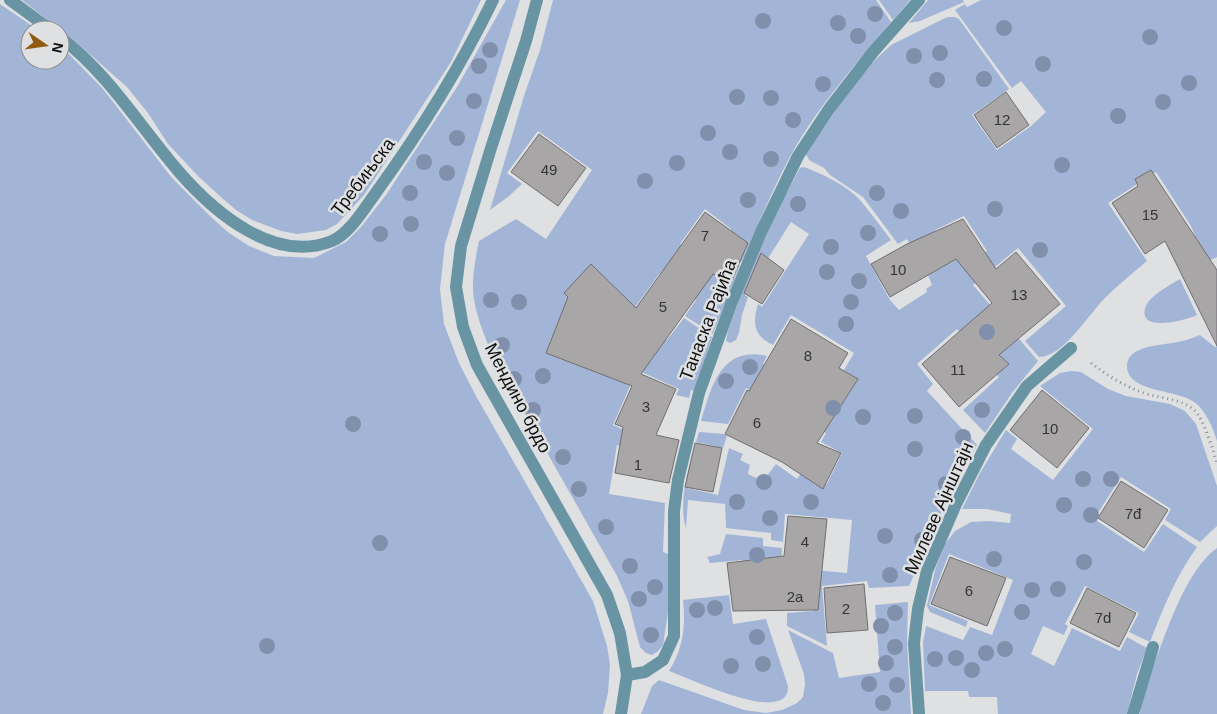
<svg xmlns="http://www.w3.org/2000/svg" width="1217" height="714" font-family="Helvetica,sans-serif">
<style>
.green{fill:#a3b5d7}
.building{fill:#a8a6a7;stroke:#716e70}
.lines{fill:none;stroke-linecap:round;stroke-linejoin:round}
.path{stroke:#8b8c8e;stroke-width:3;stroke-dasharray:1 4;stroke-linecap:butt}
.minor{stroke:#6894a4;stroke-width:12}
.tree{fill:#808fab}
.labels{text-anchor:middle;stroke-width:5;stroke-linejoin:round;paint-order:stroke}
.number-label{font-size:15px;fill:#353536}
.street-label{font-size:18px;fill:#0f0f10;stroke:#dfe0e2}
</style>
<rect width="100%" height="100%" fill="#dfe0e2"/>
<g class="green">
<polygon points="22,0 481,0 451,62 364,195 337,224 326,230 297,234 281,231 252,220 236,210 222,198 198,176 168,144 148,113 127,87 76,42"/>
<polygon points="506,0 520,0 445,244 440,289 444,324 459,363 476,396 593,601 607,646 610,665 608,693 603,714 0,714 0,4 38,30 30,30 30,60 60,60 60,47 64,49 103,89 172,178 212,218 229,233 249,246 274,256 314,258 346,242 361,227 386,195 457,87"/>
<path d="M553,0H876L891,22C860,59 828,95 802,136C777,176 761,220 741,263L718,247L731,229L705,209L680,244L706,264L717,249L740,265L713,334L685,316L696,300L660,273L630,314L666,341L684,318L712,337L695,391L691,390L689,398L676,395L679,389L637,370L613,425L636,435L633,448L617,445L609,494L665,503L663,552L668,554V613L663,645L657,652L652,655L646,653L640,647L628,601L617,576L494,359C486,340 478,321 474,300C471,281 475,260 479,241L516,219L546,239L592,170L538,131L507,173L522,184L508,197L490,210L524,96L540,50Z"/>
<polygon points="879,0 910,0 893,20"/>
<polygon points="928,0 963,0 964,2 920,21 909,23"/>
<path d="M981,0H1217V257L1206,262L1191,226L1156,172L1108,203L1147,261C1133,273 1119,284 1106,297C1089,313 1064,357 1039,357L1025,341L1066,306L1018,248L973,285L1038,361L1012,393L985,433L963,410L999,377L957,329L917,364L933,384L927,391L977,445L946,502L909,586L869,588L867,581L822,586L827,646L787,626V613L814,611V583L745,573L743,560L710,563L707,557L720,554L726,534L763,538V546L782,548L781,567L847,573L852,520L785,514L783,542L771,540V533L726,528L725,504L688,500L686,528C677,500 691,459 699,432L724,434L727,436L723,448L696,442L687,488L718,495L729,448L743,454L740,460L750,465L748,474L763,481L776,464L797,479L802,472L827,484L842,453L821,442L826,433L793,412V410L746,388L728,424L701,421C711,387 721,345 767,356L763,364L793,383L820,411L854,353L791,315L773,345C754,336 752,324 758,304L762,307L809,234L791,222L745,295L748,297L742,315L739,333L736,340L730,343L726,341L728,330L743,289L773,218L800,168L804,167C824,175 845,184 860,200C871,213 881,227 891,240L866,256L890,300L899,310L927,292L926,289L932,285L928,275L958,251L967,264L987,251L964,216L935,230L938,235L923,266L907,239L898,244L863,197L830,175L824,168L809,160L806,154L848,92L874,61L891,45L947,17H954L959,19L1009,89L972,115L997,150L1031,126L1046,112L1021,81L1012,88L955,10L965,4L967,7Z"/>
<path d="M1180,279L1197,315C1187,320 1139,333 1145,309C1147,297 1170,285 1180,279Z"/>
<path d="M1200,335L1215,347L1217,346V441C1213,428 1206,410 1194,402C1177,389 1127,393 1127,366C1127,359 1131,354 1137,351C1151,344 1167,345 1182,341C1188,340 1194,337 1200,335Z"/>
<path d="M1071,371L1081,372L1108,389L1126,396L1170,404L1185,411L1196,424L1217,486V526L1200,542L1165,520L1171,509L1121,477L1094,519L1144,552L1163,524L1197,547C1176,576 1163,608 1150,642L1129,632L1139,613L1085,586L1065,624L1068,626L1064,635L1043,626L1031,654L1054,666L1072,628L1120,651L1127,637L1147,648L1137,674L1127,714H998L997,697H969L968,691H925L923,642L926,626L963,640L970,627L992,635L1013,580L949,554L929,605L968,621L966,627L930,612L927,606L935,570L945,544L955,531L971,522L989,521L1010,523L1011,514L987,509H962L980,473L1006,430L1017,439L1011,449L1053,480L1093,429L1040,386L1060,373Z"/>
<path d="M1217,548V714H1140C1141,692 1151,671 1159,651C1171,619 1189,568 1217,548Z"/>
<path d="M729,595L733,624L766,619L788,686C788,693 786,699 778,701C754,709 693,680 669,671C683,649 686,626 683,600Z"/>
<polygon points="908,602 907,642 911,714 641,714 652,686 659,680 744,710 766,713 782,710 797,703 803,697 805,684 804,674 788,630 833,653 839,678 880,672 875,605"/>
</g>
<g class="building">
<polygon points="1006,92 1029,125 997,148 974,115"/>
<polygon points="539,134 586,168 558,206 511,172"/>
<polygon points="1151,170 1217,270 1217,346 1165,241 1145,254 1112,203 1138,186 1135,179"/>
<polygon points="705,212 748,243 730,284 713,274 641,374 676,389 656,435 679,440 669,483 615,473 623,427 615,424 632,386 546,353 568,297 564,293 591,264 636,308"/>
<polygon points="963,219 996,269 1016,252 1060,304 999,355 1009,364 959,407 922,364 992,303 956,259 890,297 871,264 907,244"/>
<polygon points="761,253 784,270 762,304 744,293"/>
<polygon points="791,319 848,353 839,368 858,379 817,443 841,453 823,489 782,462 725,434 747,390 749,391"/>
<polygon points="1042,390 1089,428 1057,468 1010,430"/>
<polygon points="695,443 722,448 713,492 685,487"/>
<polygon points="1121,481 1168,510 1144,548 1098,518"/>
<polygon points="788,516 827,519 818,610 733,611 727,563 784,556"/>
<polygon points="950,557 1006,578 987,626 931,604"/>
<polygon points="864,584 868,630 827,633 824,588"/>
<polygon points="1087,588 1136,613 1119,647 1070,623"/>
</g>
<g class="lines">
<path class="path" d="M1091,363C1108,376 1124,386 1144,393C1161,399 1182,398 1195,411C1203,418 1214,452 1217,464"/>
<g class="minor">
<polyline points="10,0 51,30"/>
<polyline points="537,0 526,41 491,148 461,246 456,287 463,327 477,365 607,595 620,633 627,675 621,714"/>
<path d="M60,37C109,74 140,127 180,173C215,213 275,264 332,241C350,233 364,209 375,194C420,132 460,68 493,0"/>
<polyline points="627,675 645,672 663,660 674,636 674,511 678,480 699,393 731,304 761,232 798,156 829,109 873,52 919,0"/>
<polyline points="919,714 914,643 918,609 927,571 956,504 986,445 1027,386 1071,348"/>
<polyline points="1133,714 1153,647"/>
</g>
</g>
<g class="tree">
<circle cx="875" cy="14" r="8"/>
<circle cx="763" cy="21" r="8"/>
<circle cx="838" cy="23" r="8"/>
<circle cx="1004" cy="28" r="8"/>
<circle cx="858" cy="36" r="8"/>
<circle cx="1150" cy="37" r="8"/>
<circle cx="490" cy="50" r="8"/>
<circle cx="940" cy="53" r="8"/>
<circle cx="914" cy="56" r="8"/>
<circle cx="1043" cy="64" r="8"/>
<circle cx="479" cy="66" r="8"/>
<circle cx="984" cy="79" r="8"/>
<circle cx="937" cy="80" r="8"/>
<circle cx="1189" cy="83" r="8"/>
<circle cx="823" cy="84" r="8"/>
<circle cx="737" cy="97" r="8"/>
<circle cx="771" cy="98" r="8"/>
<circle cx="474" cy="101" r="8"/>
<circle cx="1163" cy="102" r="8"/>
<circle cx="1118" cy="116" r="8"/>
<circle cx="793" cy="120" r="8"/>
<circle cx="708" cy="133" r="8"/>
<circle cx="457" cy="138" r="8"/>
<circle cx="730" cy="152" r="8"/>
<circle cx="771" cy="159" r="8"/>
<circle cx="424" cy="162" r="8"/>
<circle cx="677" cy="163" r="8"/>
<circle cx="1062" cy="165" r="8"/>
<circle cx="447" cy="173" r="8"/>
<circle cx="645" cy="181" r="8"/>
<circle cx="410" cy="193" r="8"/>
<circle cx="877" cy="193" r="8"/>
<circle cx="748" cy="200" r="8"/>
<circle cx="798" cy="204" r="8"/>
<circle cx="995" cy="209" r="8"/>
<circle cx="901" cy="211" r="8"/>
<circle cx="411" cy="224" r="8"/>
<circle cx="868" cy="233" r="8"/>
<circle cx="380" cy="234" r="8"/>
<circle cx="831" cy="247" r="8"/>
<circle cx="1040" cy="250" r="8"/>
<circle cx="827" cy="272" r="8"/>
<circle cx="859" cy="281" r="8"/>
<circle cx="491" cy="300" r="8"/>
<circle cx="519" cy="302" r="8"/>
<circle cx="851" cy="302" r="8"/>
<circle cx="846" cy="324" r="8"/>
<circle cx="987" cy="332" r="8"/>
<circle cx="502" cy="345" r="8"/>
<circle cx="750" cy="367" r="8"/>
<circle cx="543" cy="376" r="8"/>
<circle cx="514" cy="379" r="8"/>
<circle cx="726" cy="381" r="8"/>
<circle cx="833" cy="408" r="8"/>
<circle cx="533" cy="410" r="8"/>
<circle cx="982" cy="410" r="8"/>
<circle cx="915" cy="416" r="8"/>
<circle cx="863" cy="417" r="8"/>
<circle cx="353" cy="424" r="8"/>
<circle cx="963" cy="437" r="8"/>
<circle cx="915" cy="449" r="8"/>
<circle cx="563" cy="457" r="8"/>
<circle cx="1083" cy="479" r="8"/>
<circle cx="1111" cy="479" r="8"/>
<circle cx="764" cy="482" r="8"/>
<circle cx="946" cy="484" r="8"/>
<circle cx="579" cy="489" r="8"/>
<circle cx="737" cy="502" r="8"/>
<circle cx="811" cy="502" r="8"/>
<circle cx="1064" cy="505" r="8"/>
<circle cx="1091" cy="515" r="8"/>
<circle cx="770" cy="518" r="8"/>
<circle cx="606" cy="527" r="8"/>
<circle cx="885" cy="536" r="8"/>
<circle cx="922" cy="540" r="8"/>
<circle cx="380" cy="543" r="8"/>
<circle cx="757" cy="555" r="8"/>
<circle cx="994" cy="559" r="8"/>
<circle cx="1084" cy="562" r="8"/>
<circle cx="630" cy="566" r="8"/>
<circle cx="890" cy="575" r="8"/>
<circle cx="655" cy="587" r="8"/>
<circle cx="1058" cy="589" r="8"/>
<circle cx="1032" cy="590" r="8"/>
<circle cx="639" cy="599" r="8"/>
<circle cx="715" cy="608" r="8"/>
<circle cx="697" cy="610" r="8"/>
<circle cx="1022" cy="612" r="8"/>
<circle cx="895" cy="613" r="8"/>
<circle cx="881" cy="626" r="8"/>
<circle cx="651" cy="635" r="8"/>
<circle cx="757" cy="637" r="8"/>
<circle cx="267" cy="646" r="8"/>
<circle cx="895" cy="647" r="8"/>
<circle cx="1005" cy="649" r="8"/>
<circle cx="986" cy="653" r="8"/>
<circle cx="956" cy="658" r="8"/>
<circle cx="935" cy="659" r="8"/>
<circle cx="886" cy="663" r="8"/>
<circle cx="763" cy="664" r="8"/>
<circle cx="731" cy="666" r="8"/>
<circle cx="972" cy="670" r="8"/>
<circle cx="869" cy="684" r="8"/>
<circle cx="897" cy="685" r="8"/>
<circle cx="883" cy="703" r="8"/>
</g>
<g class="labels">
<g class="number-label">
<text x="1002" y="125">12</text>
<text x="549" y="175">49</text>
<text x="1150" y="220">15</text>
<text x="705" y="241">7</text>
<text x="898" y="275">10</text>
<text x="1019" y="300">13</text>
<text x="663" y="312">5</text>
<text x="808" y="361">8</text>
<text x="958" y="375">11</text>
<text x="646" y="412">3</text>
<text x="757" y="428">6</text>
<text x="1050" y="434">10</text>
<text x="638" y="470">1</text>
<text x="1133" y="519">7đ</text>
<text x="805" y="547">4</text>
<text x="969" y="596">6</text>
<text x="795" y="602">2a</text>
<text x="846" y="614">2</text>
<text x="1103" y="623">7d</text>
</g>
<g class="street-label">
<text transform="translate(363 177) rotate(-53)" y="6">Требињска</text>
<text transform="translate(708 320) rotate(-69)" y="6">Танаска Рајића</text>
<text transform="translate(518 398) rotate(62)" y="6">Мендино брдо</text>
<text transform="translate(939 508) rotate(-66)" y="6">Милеве Ајнштајн</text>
</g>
</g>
<g transform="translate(45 45) rotate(103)"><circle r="24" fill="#dfe0e2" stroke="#8c8c8e"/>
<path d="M0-4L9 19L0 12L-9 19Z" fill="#905b0e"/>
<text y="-8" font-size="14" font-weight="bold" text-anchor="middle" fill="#0f0f10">N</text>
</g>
</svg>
